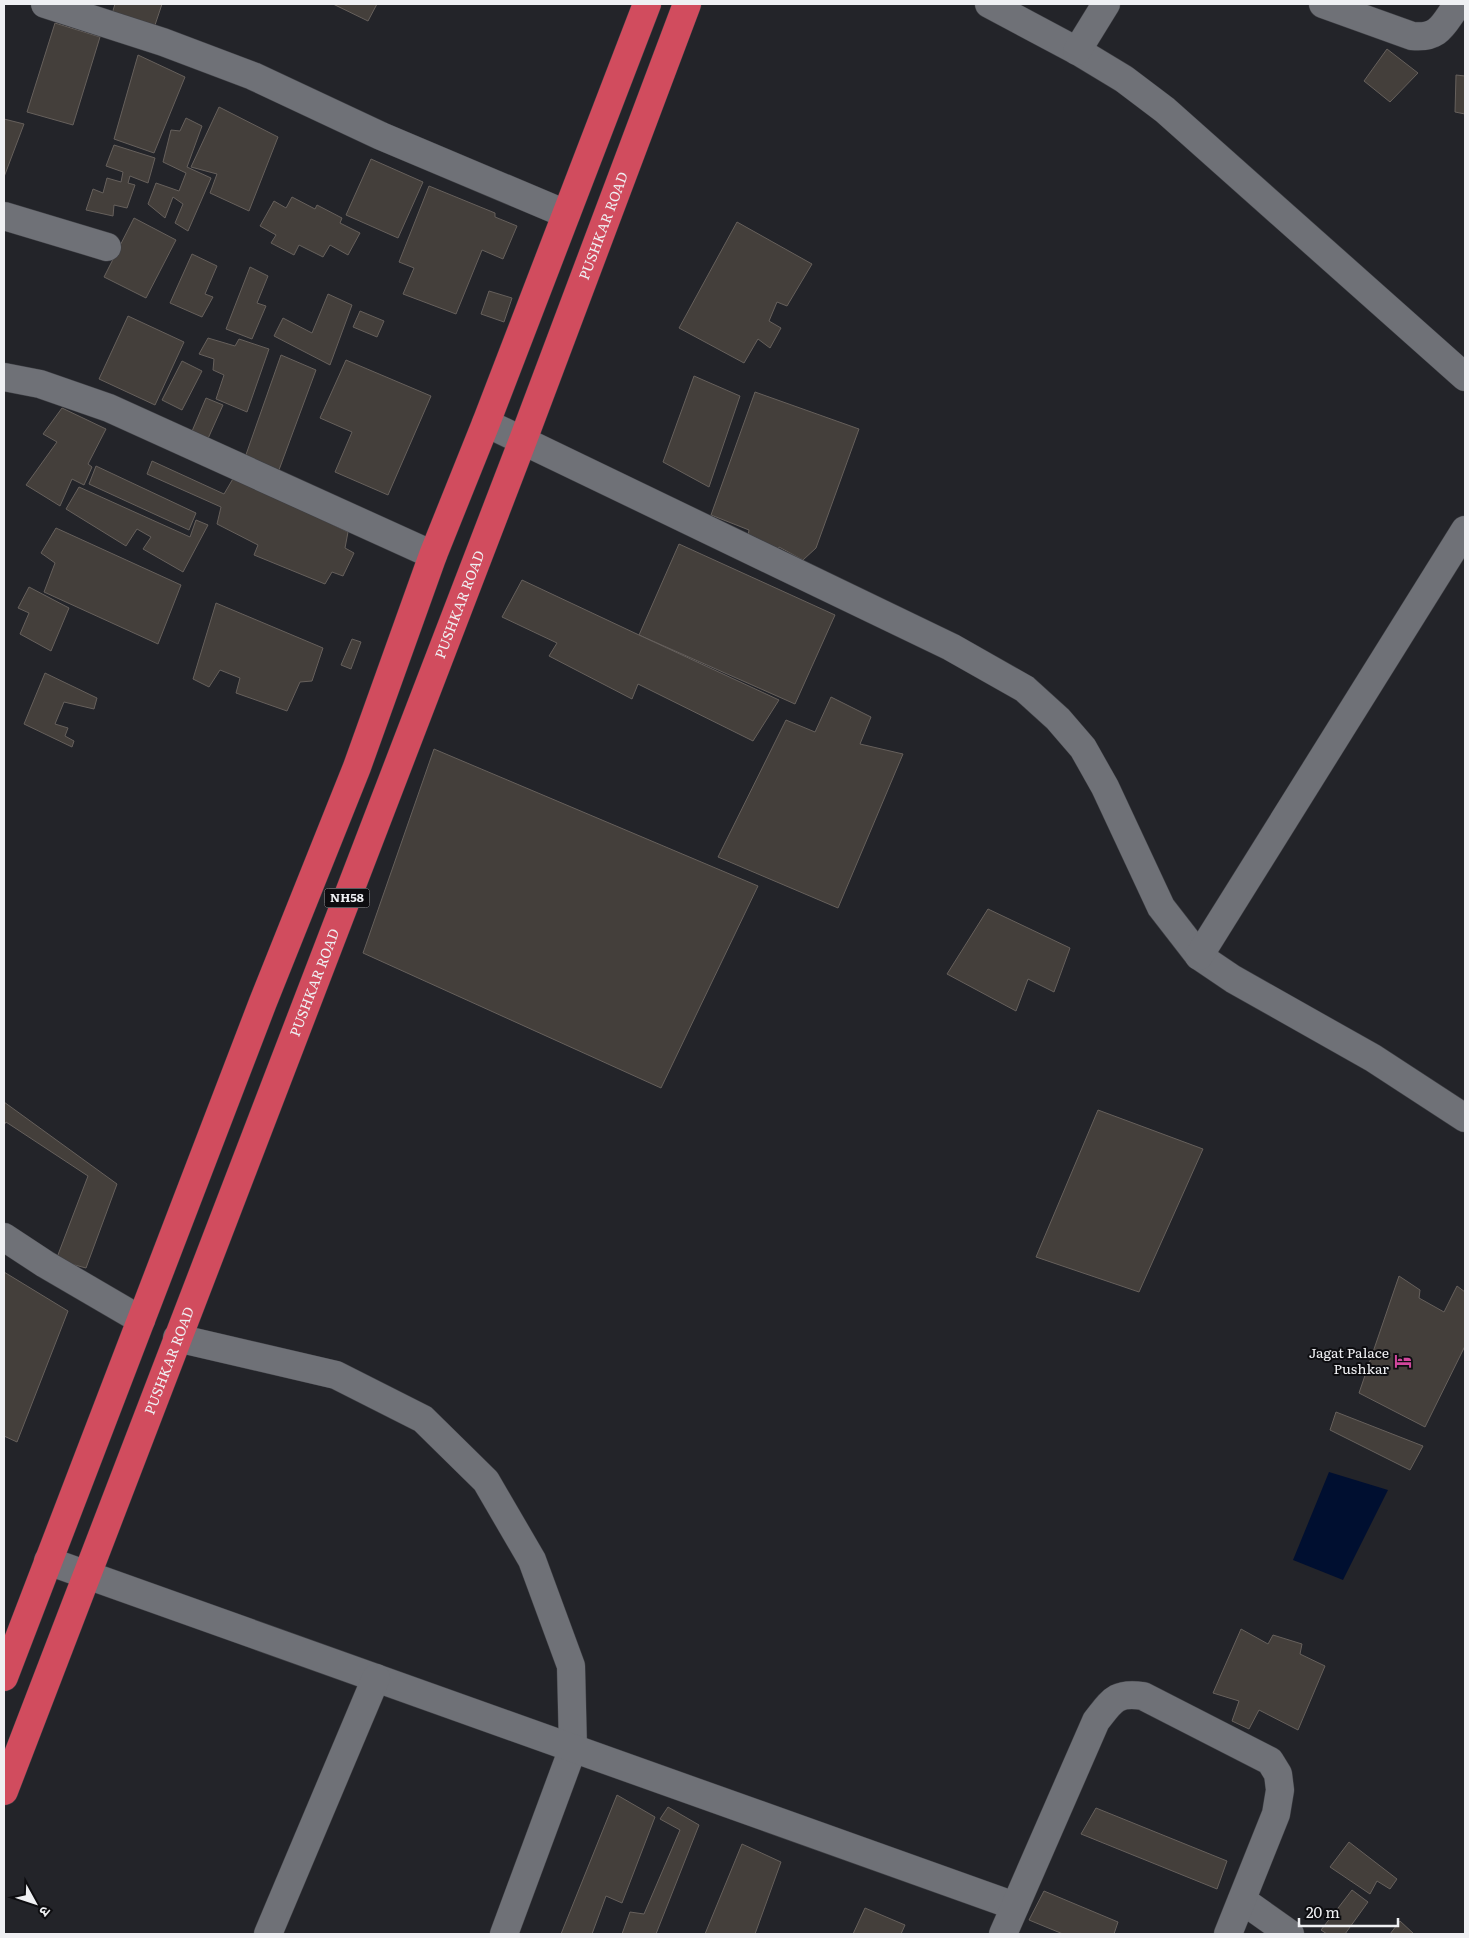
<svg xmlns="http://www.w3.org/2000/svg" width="1469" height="1938" font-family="Literata,'Noto Sans Devanagari',serif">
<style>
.water{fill:#000f30}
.building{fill:#443f3b;stroke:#66605c}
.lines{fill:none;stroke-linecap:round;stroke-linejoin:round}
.minor-casing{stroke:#3e3f44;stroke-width:29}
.highway-casing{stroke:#3e3f44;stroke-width:29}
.minor{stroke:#6f7177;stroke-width:28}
.highway{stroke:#d14c5e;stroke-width:28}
.labels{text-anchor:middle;stroke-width:4;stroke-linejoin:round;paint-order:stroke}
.shield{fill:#0d0d10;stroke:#abacaf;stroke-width:1}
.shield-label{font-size:12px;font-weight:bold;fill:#eff0f3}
.street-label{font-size:14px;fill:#eff0f3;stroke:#0d0d10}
.poi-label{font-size:14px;fill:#eff0f3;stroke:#0d0d10;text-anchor:end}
</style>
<rect width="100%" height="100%" fill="#232429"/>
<polygon class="water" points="1329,1472 1388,1490 1343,1580 1293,1560"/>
<g class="building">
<polygon points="115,4 162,4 153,31 111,17"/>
<polygon points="333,4 377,4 368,21"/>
<polygon points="55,23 100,37 73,125 27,112"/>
<polygon points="1387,49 1418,73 1390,102 1364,81"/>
<polygon points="138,55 185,77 154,153 114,139"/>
<polygon points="1456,75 1465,76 1465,114 1455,112"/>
<polygon points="219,107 278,137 249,211 210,193 217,174 191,167"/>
<polygon points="186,118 202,126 187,167 211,178 188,231 175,223 183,204 173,197 165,218 148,204 156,183 179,191 186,173 163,162 171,130 180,131"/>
<polygon points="4,119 24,124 4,177"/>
<polygon points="114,145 155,158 148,183 130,176 128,183 135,185 127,208 114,205 113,216 86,210 93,189 103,193 107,178 121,182 123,172 106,166"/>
<polygon points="371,159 423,182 398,238 346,215"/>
<polygon points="429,186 495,213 495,217 517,226 503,259 482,250 456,314 403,294 414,268 399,262"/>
<polygon points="292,197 315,209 317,205 342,218 340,223 360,233 348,255 330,245 323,257 299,245 294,255 271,243 276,235 260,226 274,201 286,208"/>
<polygon points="134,218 176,240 146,298 104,277"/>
<polygon points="737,222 812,264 787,306 777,302 769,321 781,328 770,348 758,339 744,363 679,328"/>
<polygon points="192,254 217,266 205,294 213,297 202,317 170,303"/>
<polygon points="250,267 268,276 257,303 266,306 252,339 226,329"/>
<polygon points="489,291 512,298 504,322 481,314"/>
<polygon points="328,294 352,305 330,365 274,336 283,318 312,333"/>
<polygon points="360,311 384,321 377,337 353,327"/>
<polygon points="128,316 184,342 155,405 99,379"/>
<polygon points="208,338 235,346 239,339 269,349 247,412 216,399 224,375 213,370 214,359 199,354"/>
<polygon points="281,355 316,370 276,478 242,466"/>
<polygon points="346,360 431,396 388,495 335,472 352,432 320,418"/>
<polygon points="182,361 202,371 182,410 162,400"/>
<polygon points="694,376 740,396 709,487 663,462"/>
<polygon points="755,392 859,429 816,548 803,560 779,547 775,553 747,541 749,530 711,515"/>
<polygon points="206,398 223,405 206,443 190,436"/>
<polygon points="62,408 106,429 88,464 92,467 84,485 72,479 60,506 26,485 57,442 43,434"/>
<polygon points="152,461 224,494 234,477 348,532 345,548 354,553 343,576 332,572 325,584 254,555 258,545 217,524 221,507 147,474"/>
<polygon points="96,466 196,513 189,530 89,484"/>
<polygon points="79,487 190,537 196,520 208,525 183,572 143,549 151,537 137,529 126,546 66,509"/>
<polygon points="56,528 181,585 158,644 44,592 55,563 41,553"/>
<polygon points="679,544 835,615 795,704 639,635"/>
<polygon points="522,580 639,635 779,700 753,741 638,684 632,699 549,656 557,643 502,617"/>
<polygon points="29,587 69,608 51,651 20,634 29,613 18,608"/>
<polygon points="216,603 323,648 312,681 300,682 287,711 236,693 240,678 220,670 209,687 193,679"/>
<polygon points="352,639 361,642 351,669 341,665"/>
<polygon points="45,673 97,698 94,709 64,702 55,724 68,728 65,736 74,741 72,747 24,724"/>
<polygon points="831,697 871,717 860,744 903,754 838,908 718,857 786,720 815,732"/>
<polygon points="434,749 758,886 661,1088 363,953"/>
<polygon points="988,909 1070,948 1054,992 1028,979 1016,1011 947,974"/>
<polygon points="4,1102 117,1184 86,1268 56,1260 88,1176 6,1122 4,1125"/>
<polygon points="1098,1110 1203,1149 1139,1292 1036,1257"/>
<polygon points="4,1272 68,1311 17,1442 4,1436"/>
<polygon points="1399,1276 1420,1290 1419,1298 1444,1312 1457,1286 1465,1292 1465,1346 1425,1427 1359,1393"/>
<polygon points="1336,1412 1423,1446 1410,1470 1330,1430"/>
<polygon points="1241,1629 1268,1644 1273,1635 1302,1644 1300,1654 1325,1666 1298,1730 1259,1710 1249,1729 1232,1721 1239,1701 1213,1693"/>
<polygon points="617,1795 655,1817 622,1903 606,1896 592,1934 561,1934"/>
<polygon points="668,1807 699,1825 656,1934 622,1934 630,1912 644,1914 680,1830 660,1819"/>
<polygon points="1096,1808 1227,1861 1217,1889 1081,1834"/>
<polygon points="1349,1842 1397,1879 1390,1889 1377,1881 1370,1894 1330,1867"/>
<polygon points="742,1844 781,1862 755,1934 705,1934"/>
<polygon points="1352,1890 1368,1902 1345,1934 1327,1934 1321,1930"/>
<polygon points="1044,1891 1118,1922 1114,1934 1063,1934 1029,1920"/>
<polygon points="865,1908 905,1925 901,1934 853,1934"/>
<polygon points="1400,1921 1414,1934 1390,1934"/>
</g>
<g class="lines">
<g class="minor-casing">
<g id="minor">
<polyline points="45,4 163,42 253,76 381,136 566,214"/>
<polyline points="989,4 1081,53 1124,79 1165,110 1465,377"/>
<path d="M1323,4L1412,36C1440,39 1443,24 1458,4"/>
<polyline points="1077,51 1106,4"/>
<polyline points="4,216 107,247"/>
<polyline points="4,377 40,384 109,408 433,555"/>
<polyline points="486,423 951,647 1025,689 1058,719 1083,748 1105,787 1161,907 1199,956 1233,979 1373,1058 1465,1118"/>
<polyline points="1199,956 1465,530"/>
<polyline points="4,1237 45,1264 141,1320"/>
<polyline points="177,1338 336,1375 423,1419 486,1481 532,1560 571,1666 573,1748 504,1934"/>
<polyline points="48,1561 1015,1906"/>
<polyline points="1242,1900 1290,1934"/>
<polyline points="268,1934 376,1678"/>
<path d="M1003,1934L1096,1721C1112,1701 1115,1692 1143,1696L1270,1761L1278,1774L1280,1790L1276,1814L1228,1934"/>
</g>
</g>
<g class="highway-casing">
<g id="highway">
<polyline points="4,1677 263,1002 357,767 433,555 486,423 647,4"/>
<path id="s1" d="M4,1791L523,440L687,4"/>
</g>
</g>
<use href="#minor" class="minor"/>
<use href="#highway" class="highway"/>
</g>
<defs>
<g id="hotel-bare" transform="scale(1.35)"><path d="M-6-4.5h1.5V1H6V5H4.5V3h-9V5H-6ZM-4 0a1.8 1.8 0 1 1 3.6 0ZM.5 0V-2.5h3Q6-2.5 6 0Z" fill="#d1479c" stroke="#0d0d10" stroke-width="2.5" paint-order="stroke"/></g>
</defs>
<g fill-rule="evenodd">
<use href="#hotel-bare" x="1403" y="1361"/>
</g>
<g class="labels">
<rect class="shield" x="324.5" y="888.5" width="45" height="19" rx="4"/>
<g class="shield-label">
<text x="347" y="902">NH58</text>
</g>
<g class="street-label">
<text dy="5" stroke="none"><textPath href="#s1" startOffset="1676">PUSHKAR ROAD</textPath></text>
<text dy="5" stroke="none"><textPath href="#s1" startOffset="1271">PUSHKAR ROAD</textPath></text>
<text dy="5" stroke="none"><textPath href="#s1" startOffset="866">PUSHKAR ROAD</textPath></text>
<text dy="5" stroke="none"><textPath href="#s1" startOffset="461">PUSHKAR ROAD</textPath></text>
</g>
<g class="poi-label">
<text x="1389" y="1358">Jagat Palace<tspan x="1389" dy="16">Pushkar</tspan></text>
</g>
</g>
<rect width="1469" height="1938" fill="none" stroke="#eff0f3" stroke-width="10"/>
<g transform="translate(35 1903) rotate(130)" stroke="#0d0d10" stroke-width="4" paint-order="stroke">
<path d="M0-4L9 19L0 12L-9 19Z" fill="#eff0f3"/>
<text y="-8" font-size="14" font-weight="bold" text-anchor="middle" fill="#eff0f3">उ</text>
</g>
<path d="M1299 1918v8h99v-8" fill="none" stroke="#eff0f3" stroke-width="2.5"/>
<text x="1306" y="1918" font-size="15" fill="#eff0f3" stroke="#0d0d10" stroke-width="4" paint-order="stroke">20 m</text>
</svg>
